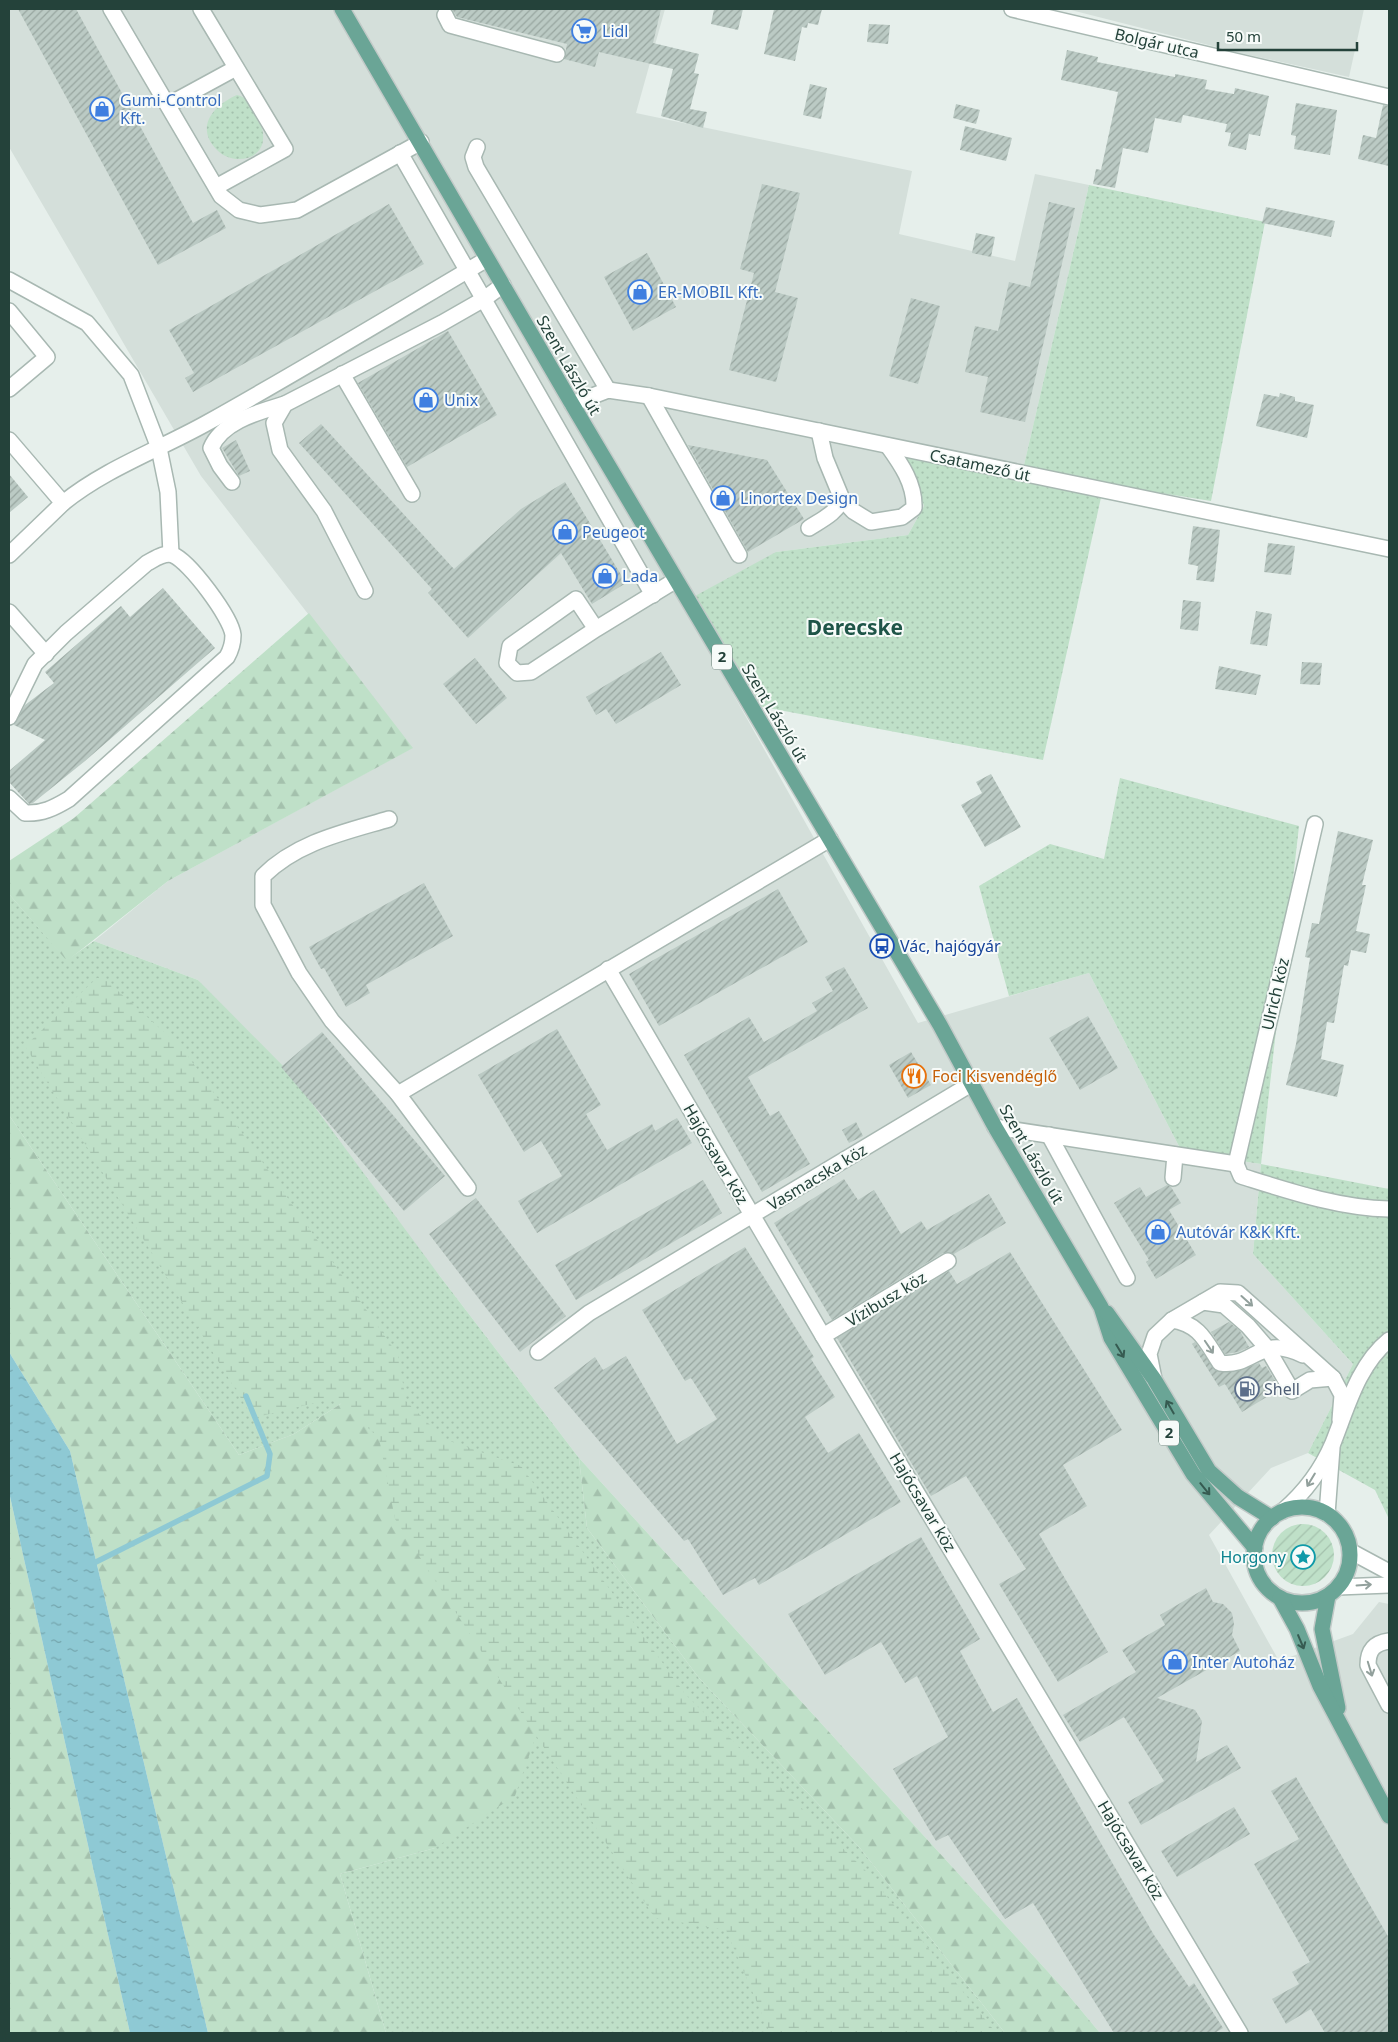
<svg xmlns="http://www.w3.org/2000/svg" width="1398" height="2042" font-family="'Noto Sans',sans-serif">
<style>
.built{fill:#d4dfda}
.grass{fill:url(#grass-dots)}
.forest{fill:url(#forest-firs)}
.wetland{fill:url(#wetland-marsh)}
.garden{fill:url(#garden-furrows)}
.water{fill:url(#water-ripples)}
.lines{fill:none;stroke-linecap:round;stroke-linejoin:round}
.stream{stroke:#8ec9d4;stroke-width:5.5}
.building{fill:url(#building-hatch)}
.minor-casing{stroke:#a8b8b2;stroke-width:18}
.major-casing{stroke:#c2cac8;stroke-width:18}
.minor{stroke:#fff;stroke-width:15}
.major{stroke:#6aa596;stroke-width:15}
.oneway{stroke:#92a09c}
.oneway2{stroke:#365b51}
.labels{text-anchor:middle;stroke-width:4;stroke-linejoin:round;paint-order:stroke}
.shield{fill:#f7fbf9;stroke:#637a73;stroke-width:1}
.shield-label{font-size:15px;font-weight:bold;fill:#24423a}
.shop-label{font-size:16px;fill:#366cbe;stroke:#f7fbf9;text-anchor:start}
.street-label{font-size:16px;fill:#24423a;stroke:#f7fbf9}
.transit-label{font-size:16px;fill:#164399;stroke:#f7fbf9;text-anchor:start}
.food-label{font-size:16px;fill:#c56008;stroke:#f7fbf9;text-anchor:start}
.service-label{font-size:16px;fill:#4e5e75;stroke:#f7fbf9;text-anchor:start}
.culture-label{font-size:16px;fill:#0d838f;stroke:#f7fbf9;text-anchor:end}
.district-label{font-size:21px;font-weight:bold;fill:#1f5548;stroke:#f7fbf9}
</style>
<defs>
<pattern id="grass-dots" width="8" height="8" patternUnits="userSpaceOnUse" patternTransform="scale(1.25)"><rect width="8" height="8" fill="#bfe0c8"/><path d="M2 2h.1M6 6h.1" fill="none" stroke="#a4c1ad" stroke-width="1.8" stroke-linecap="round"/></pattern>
<pattern id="forest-firs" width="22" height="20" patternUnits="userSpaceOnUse" patternTransform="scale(1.25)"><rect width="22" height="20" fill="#bfe0c8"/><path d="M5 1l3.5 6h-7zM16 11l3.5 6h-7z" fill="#a4c1ad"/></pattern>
<pattern id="wetland-marsh" width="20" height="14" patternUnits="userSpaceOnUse" patternTransform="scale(1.25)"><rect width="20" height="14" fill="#bfe0c8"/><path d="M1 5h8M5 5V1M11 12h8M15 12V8" fill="none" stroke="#a4c1ad"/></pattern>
<pattern id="garden-furrows" width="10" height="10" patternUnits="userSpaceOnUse" patternTransform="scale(1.25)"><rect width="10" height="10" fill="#bfe0c8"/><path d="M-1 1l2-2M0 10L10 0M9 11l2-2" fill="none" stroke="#a4c1ad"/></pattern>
<pattern id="water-ripples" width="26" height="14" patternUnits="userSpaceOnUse" patternTransform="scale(1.25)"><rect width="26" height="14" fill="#8ec9d4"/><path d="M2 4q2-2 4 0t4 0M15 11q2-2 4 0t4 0" fill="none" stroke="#74a5ad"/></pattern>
<pattern id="building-hatch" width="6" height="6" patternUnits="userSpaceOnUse" patternTransform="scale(1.25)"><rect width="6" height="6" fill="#bbcac4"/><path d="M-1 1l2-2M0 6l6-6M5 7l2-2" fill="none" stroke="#98a6a0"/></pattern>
</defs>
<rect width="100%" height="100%" fill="#e6efeb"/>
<g class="built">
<polygon points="9,9 665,9 636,113 912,171 899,234 1015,261 1035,174 1089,185 1024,465 901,440 924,506 908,535 776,552 745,683 732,692 918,1023 1089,973 1182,1152 1261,1164 1253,1254 1353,1364 1308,1453 1271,1468 1209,1535 1279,1661 1353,1634 1379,1602 1389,1604 1389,2033 1100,2033 1060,1985 579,1458 439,1275 198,980 94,941 168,881 412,748 201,476 9,147"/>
<polygon points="1067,9 1364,9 1349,77 1240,53"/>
</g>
<g class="grass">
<path d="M237,95C247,97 250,104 254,113C257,120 263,127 263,134C266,161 232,166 217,150C194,127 214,105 237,95Z"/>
<polygon points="1089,185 1265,222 1211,501 1104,484 1043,760 758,706 695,596 776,552 908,535 924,506 900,440 1024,465"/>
<polygon points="1120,778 1299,826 1261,1164 1389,1189 1389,1519 1375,1490 1308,1453 1353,1364 1253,1254 1261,1164 1182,1152 1089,973 1009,996 979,886 1050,844 1104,859"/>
<polygon points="9,894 67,960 94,941 198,980 288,1071 439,1275 579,1458 587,1528 699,1678 860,1848 1005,2033 386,2033 340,1874 435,1848 356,1394 294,1434 239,1455 9,1115"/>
</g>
<g class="forest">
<polygon points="309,613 413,748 168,881 67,961 9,894 9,861 74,818"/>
<polygon points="9,1115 239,1455 294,1434 356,1394 538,1730 515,1796 435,1848 340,1874 386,2033 208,2033 70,1451 9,1352"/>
<polygon points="579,1458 1060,1985 1100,2033 1005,2033 860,1848 699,1678 587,1528"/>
<polygon points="9,1492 130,2033 9,2033"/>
</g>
<polygon class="wetland" points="100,975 183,1049 398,1355 406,1401 444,1439 521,1466 685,1694 869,1874 996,2033 770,2033 726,1930 655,1918 395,1519 379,1438 335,1398 253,1418 25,1046"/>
<circle class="garden" cx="1303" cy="1555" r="31"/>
<polygon class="water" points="9,1352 70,1451 208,2033 130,2033 9,1492"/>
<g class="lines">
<polyline class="stream" points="96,1562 267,1476 270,1454 246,1396"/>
</g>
<g class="building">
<polygon points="18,9 76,9 193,223 217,210 226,228 158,265"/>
<polygon points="452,9 661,9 653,43 699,54 694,73 699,74 690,109 707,112 703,128 661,116 673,69 599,52 595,67 564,59 567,44 457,17"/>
<polygon points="714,9 743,9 738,30 711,24"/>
<polygon points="774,9 822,9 818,25 808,23 807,28 802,27 795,61 764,54"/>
<polygon points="869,24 890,25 888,44 867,42"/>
<polygon points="1067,50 1098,57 1097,62 1175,77 1175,74 1207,80 1205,89 1234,94 1235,88 1269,96 1260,136 1249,134 1246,150 1228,146 1231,133 1225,132 1227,124 1183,115 1181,123 1155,118 1148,153 1123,148 1115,188 1093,184 1096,169 1101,170 1118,92 1061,80"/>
<polygon points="810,84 827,88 821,119 803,115"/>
<polygon points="1296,103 1337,110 1330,155 1294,149 1296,136 1291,135"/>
<polygon points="956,104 980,110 976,124 953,118"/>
<polygon points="1383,105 1389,106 1389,166 1358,159 1363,135 1376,138"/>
<polygon points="965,126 1012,138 1006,161 960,150"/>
<polygon points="762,184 800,193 775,292 798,298 776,382 729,370 754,273 740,269"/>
<polygon points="1049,202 1075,208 1025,422 980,412 988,377 965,372 975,326 998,331 1009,282 1030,287"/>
<polygon points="389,204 424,264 193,392 185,378 194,373 169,330"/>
<polygon points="1266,207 1335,221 1331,237 1262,223"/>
<polygon points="976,233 995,237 991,257 972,253"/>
<polygon points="647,253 676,307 633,331 604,277"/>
<polygon points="911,298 940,306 918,384 889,376"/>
<polygon points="448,331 497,415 407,467 358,383"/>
<polygon points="1280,393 1295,397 1295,401 1314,405 1307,438 1256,426 1264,394 1279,397"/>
<polygon points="321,424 454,569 521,509 565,482 626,583 592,604 561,553 468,638 428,593 432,589 299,443"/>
<polygon points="236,440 250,471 239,476 222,448"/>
<polygon points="688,445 767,460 804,519 748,552"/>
<polygon points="9,474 28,497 9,513"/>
<polygon points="1193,526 1220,530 1214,582 1196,580 1198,566 1188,564"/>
<polygon points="1268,543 1295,546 1291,575 1264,572"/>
<polygon points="163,588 215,648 85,761 33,803 29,804 9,782 9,771 45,740 14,725 25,705 54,683 45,672 121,606 130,617"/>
<polygon points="1183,600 1201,602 1198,631 1180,629"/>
<polygon points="1256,611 1272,614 1267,646 1250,644"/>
<polygon points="661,652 681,685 616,724 606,709 596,715 586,697"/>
<polygon points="475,658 507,698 476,724 443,684"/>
<polygon points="1302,662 1322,663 1320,685 1300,684"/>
<polygon points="1219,666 1261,675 1256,695 1215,689"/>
<polygon points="991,774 1021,827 985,847 961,805 982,793 976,782"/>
<polygon points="1338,831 1373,840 1362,885 1366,885 1356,931 1370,934 1366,953 1351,950 1348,966 1344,965 1334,1023 1327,1022 1321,1059 1344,1065 1337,1097 1286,1085 1296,1044 1310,958 1305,957 1312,923 1319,924"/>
<polygon points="424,883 453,936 366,985 370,993 346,1007 324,968 321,969 309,947"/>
<polygon points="778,889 808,942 659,1026 629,974"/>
<polygon points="844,967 868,1008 748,1077 770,1116 779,1111 810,1164 762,1192 684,1055 749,1017 764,1042 817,1011 812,1003 833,991 825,977"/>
<polygon points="1088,1016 1118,1068 1080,1090 1049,1038"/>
<polygon points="557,1029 601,1105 586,1114 607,1150 652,1124 655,1131 677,1118 692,1143 537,1233 518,1201 562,1176 541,1141 524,1152 478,1075"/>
<polygon points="322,1032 445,1176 404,1211 281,1067"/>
<polygon points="911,1052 931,1085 908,1098 889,1065"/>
<polygon points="856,1122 863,1136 849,1143 842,1130"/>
<polygon points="844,1179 858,1200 874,1190 901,1234 921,1221 927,1230 989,1194 1006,1223 954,1254 943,1253 832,1320 774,1223"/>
<polygon points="703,1180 722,1213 576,1300 555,1265"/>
<polygon points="1167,1185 1171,1187 1181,1203 1169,1210 1196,1255 1156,1279 1146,1262 1149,1260 1114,1203 1140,1187 1146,1197"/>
<polygon points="476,1198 566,1316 520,1352 429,1234"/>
<polygon points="745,1247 814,1357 811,1359 835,1397 805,1417 828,1453 859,1433 901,1502 759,1585 755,1578 723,1595 688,1539 684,1541 554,1388 595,1357 603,1370 626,1356 677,1444 717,1419 691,1378 685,1381 642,1310"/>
<polygon points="1010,1252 1122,1430 1063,1465 1087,1506 1039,1534 1108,1652 1058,1682 999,1584 1026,1569 966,1476 931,1496 837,1338 949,1271 957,1284"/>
<polygon points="1229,1322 1240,1331 1249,1347 1238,1352 1225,1354 1211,1332"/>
<polygon points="1195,1342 1216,1371 1234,1372 1259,1363 1262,1368 1266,1366 1280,1389 1242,1412 1225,1384 1219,1387 1192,1344"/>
<polygon points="921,1537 980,1639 960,1651 993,1712 1017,1698 1154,1935 1189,1987 1194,1983 1223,2028 1215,2033 1114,2033 1033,1903 1005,1919 948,1835 936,1841 893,1769 948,1737 917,1676 905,1683 881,1642 825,1675 788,1614"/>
<polygon points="1206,1588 1213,1602 1223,1604 1232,1613 1234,1624 1232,1635 1240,1651 1157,1698 1195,1710 1202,1721 1196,1762 1227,1745 1241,1768 1141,1825 1128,1802 1164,1781 1124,1717 1080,1742 1063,1715 1136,1672 1122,1650 1165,1625 1160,1615"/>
<polygon points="1296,1777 1389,1938 1389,2033 1325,2033 1311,2009 1286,2024 1272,1999 1299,1984 1292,1972 1310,1962 1254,1864 1299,1839 1271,1791"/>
<polygon points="1234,1807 1250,1834 1177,1877 1161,1851"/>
</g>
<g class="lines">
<g class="minor-casing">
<g id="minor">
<polyline points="111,9 221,196 239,210 260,215 297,210 421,142"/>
<polyline points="201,9 285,149 216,187"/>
<polyline points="1012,9 1389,97"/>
<polyline points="445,15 450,25 557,54"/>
<polyline points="168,105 236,68"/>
<polyline points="477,147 473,157 476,167 608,390"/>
<polyline points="400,153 653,595"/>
<polyline points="9,280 87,323 131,375 159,448 168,492 171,554"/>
<polyline points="9,311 47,357 9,389"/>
<polyline points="342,374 412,494"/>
<polyline points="649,396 739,555"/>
<polyline points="572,404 608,390 649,396 1389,549"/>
<polyline points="9,440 63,503 9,555"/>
<path d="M232,482L220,466L211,448C222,421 259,412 285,404"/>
<path d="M842,499L853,511L871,522L902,517L914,508C915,484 901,464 888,446"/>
<path d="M63,503C105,469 158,450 205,424C300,371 394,314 487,259"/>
<path d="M809,528C821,520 837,513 842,499L825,458L819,431"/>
<polyline points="365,591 324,511 280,450 274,423 285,404 442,323 484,299 503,285"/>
<polyline points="9,612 46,654"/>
<polyline points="596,629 576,599 510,646 507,663 517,673 531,672 596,629 676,580"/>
<path d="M9,717L35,664L66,633L147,563C155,559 164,552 173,555C189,561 231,617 233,635C233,644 231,650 227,657L69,799C54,808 42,814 25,813L9,798"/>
<path d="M389,819C345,832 297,842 263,876V905L299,973L332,1021L398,1094L468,1188"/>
<polyline points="608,969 823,1336 1240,2033"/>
<polyline points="398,1094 830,839"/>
<polyline points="995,1127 1236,1164"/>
<polyline points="1049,1135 1127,1278"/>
<polyline points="1236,1164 1315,824"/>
<path d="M1236,1164L1241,1176C1289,1191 1339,1208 1389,1209"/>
<polyline points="1173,1178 1175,1155"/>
<polyline points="1203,1302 1224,1305 1248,1326 1267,1348 1292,1391 1310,1380 1333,1378"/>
<path d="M1172,1320C1200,1324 1206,1342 1220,1363C1255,1368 1259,1333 1303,1355"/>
<polyline points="823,1336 948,1261"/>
<polyline points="538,1352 589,1313 971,1084"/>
<polyline points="1154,1379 1149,1354 1155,1336 1172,1320 1220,1292 1238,1293 1333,1378 1342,1395 1340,1420"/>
<path d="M1283,1511C1304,1493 1322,1469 1333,1443C1347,1408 1358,1365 1389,1340"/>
<polyline points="1327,1514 1332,1448"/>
<polyline points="1350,1551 1389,1572"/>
<polyline points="1338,1587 1389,1585"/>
<path d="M1389,1641C1375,1643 1368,1649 1368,1665L1389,1705"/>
</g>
</g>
<g class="major-casing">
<g id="major">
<polyline points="342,9 572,404 940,1025 995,1127 1101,1307 1111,1338 1193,1474 1255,1548"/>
<polyline points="1107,1313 1154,1379 1209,1471 1238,1497 1272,1518"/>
<circle cx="1302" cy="1555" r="48"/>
<polyline points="1328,1596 1322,1629 1338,1708"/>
<polyline points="1280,1598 1297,1629 1320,1686 1389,1816"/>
</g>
</g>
<use href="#minor" class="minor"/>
<use href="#major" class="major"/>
</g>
<defs><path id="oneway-shaft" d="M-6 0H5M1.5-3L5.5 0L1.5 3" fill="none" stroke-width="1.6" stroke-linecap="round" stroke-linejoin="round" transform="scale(1.25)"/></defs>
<g class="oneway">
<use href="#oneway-shaft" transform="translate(1247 1301) rotate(42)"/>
<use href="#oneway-shaft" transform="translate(1209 1347) rotate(56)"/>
<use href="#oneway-shaft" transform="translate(1311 1480) rotate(121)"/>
<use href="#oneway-shaft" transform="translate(1364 1585) rotate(-4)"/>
<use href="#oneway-shaft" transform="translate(1370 1669) rotate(73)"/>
</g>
<g class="oneway2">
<use href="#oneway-shaft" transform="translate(1120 1351) rotate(59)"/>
<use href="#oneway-shaft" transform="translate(1170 1407) rotate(-120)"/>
<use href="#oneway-shaft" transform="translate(1205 1489) rotate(51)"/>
<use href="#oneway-shaft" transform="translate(1301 1642) rotate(67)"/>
</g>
<defs>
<g id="supermarket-ring" transform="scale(1.25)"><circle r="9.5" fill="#f7fbf9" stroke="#3f7fe0" stroke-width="1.5"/><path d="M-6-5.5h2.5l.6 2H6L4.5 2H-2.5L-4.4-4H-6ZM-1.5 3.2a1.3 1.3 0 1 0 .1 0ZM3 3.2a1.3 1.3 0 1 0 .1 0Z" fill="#3f7fe0"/></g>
<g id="shop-ring" transform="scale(1.25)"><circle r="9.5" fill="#f7fbf9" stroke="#3f7fe0" stroke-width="1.5"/><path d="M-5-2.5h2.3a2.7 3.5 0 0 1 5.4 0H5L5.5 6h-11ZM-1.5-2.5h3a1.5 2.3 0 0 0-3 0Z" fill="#3f7fe0"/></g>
<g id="bus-ring" transform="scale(1.25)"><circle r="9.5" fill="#f7fbf9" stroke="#1a4fb4" stroke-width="1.5"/><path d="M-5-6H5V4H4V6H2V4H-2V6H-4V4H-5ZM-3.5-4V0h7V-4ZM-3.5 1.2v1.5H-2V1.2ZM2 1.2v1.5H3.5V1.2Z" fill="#1a4fb4"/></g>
<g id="restaurant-ring" transform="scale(1.25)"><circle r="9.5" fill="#f7fbf9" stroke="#e8710a" stroke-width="1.5"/><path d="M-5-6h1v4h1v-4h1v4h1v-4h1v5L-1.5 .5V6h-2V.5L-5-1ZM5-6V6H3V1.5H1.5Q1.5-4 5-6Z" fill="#e8710a"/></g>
<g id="fuel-ring" transform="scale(1.25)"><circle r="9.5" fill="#f7fbf9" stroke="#5c6f8a" stroke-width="1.5"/><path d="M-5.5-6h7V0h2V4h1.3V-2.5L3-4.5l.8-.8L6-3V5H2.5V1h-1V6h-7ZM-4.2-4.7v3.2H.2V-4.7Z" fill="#5c6f8a"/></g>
<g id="sight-ring" transform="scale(1.25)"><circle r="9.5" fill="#f7fbf9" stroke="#0f9aa8" stroke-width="1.5"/><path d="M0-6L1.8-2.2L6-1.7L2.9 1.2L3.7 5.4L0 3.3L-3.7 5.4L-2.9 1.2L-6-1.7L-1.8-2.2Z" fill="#0f9aa8"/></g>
</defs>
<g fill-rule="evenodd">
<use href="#supermarket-ring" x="584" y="31"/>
<use href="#shop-ring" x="102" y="109"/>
<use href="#shop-ring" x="640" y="292"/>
<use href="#shop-ring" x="426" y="400"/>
<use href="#shop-ring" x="723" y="498"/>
<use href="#shop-ring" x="565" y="532"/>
<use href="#shop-ring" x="605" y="576"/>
<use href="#bus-ring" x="882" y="946"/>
<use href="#restaurant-ring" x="914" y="1076"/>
<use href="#shop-ring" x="1158" y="1232"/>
<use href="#fuel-ring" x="1247" y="1389"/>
<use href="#sight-ring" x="1303" y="1557"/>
<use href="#shop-ring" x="1175" y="1662"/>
</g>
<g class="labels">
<g class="shield">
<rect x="712" y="644.5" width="20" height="25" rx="4"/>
<rect x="1159" y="1420.5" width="20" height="25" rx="4"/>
</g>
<g class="shield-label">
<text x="722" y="662">2</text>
<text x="1169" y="1438">2</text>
</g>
<g class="shop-label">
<text x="602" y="37">Lidl</text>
<text x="120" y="106">Gumi-Control<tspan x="120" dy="18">Kft.</tspan></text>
<text x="658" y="298">ER-MOBIL Kft.</text>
<text x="444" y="406">Unix</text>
<text x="740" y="504">Linortex Design</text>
<text x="582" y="538">Peugeot</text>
<text x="622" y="582">Lada</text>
<text x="1176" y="1238">Autóvár K&amp;K Kft.</text>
<text x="1192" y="1668">Inter Autoház</text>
</g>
<g class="street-label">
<text transform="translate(1157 43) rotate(13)" y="6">Bolgár utca</text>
<text transform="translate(569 365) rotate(60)" y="6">Szent László út</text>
<text transform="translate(980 465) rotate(12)" y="6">Csatamező út</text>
<text transform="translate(775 713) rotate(59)" y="6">Szent László út</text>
<text transform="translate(1275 994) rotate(-77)" y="6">Ulrich köz</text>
<text transform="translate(716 1154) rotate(60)" y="6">Hajócsavar köz</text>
<text transform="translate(1032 1154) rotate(60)" y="6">Szent László út</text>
<text transform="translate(817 1177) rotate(-31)" y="6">Vasmacska köz</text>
<text transform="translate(886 1299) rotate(-31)" y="6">Vízibusz köz</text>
<text transform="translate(923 1502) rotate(59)" y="6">Hajócsavar köz</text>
<text transform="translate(1131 1850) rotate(59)" y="6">Hajócsavar köz</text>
</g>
<g class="transit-label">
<text x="900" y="952">Vác, hajógyár</text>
</g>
<g class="food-label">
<text x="932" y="1082">Foci Kisvendéglő</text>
</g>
<g class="service-label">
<text x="1264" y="1395">Shell</text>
</g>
<g class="culture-label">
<text x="1286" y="1563">Horgony</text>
</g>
<g class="district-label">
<text x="855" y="635">Derecske</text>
</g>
</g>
<rect width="1398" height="2042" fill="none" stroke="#24423a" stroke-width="20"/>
<path d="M1218 42v8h139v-8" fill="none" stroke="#24423a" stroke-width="2.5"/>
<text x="1226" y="42" font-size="15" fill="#24423a" stroke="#f7fbf9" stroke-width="4" paint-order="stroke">50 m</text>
</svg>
